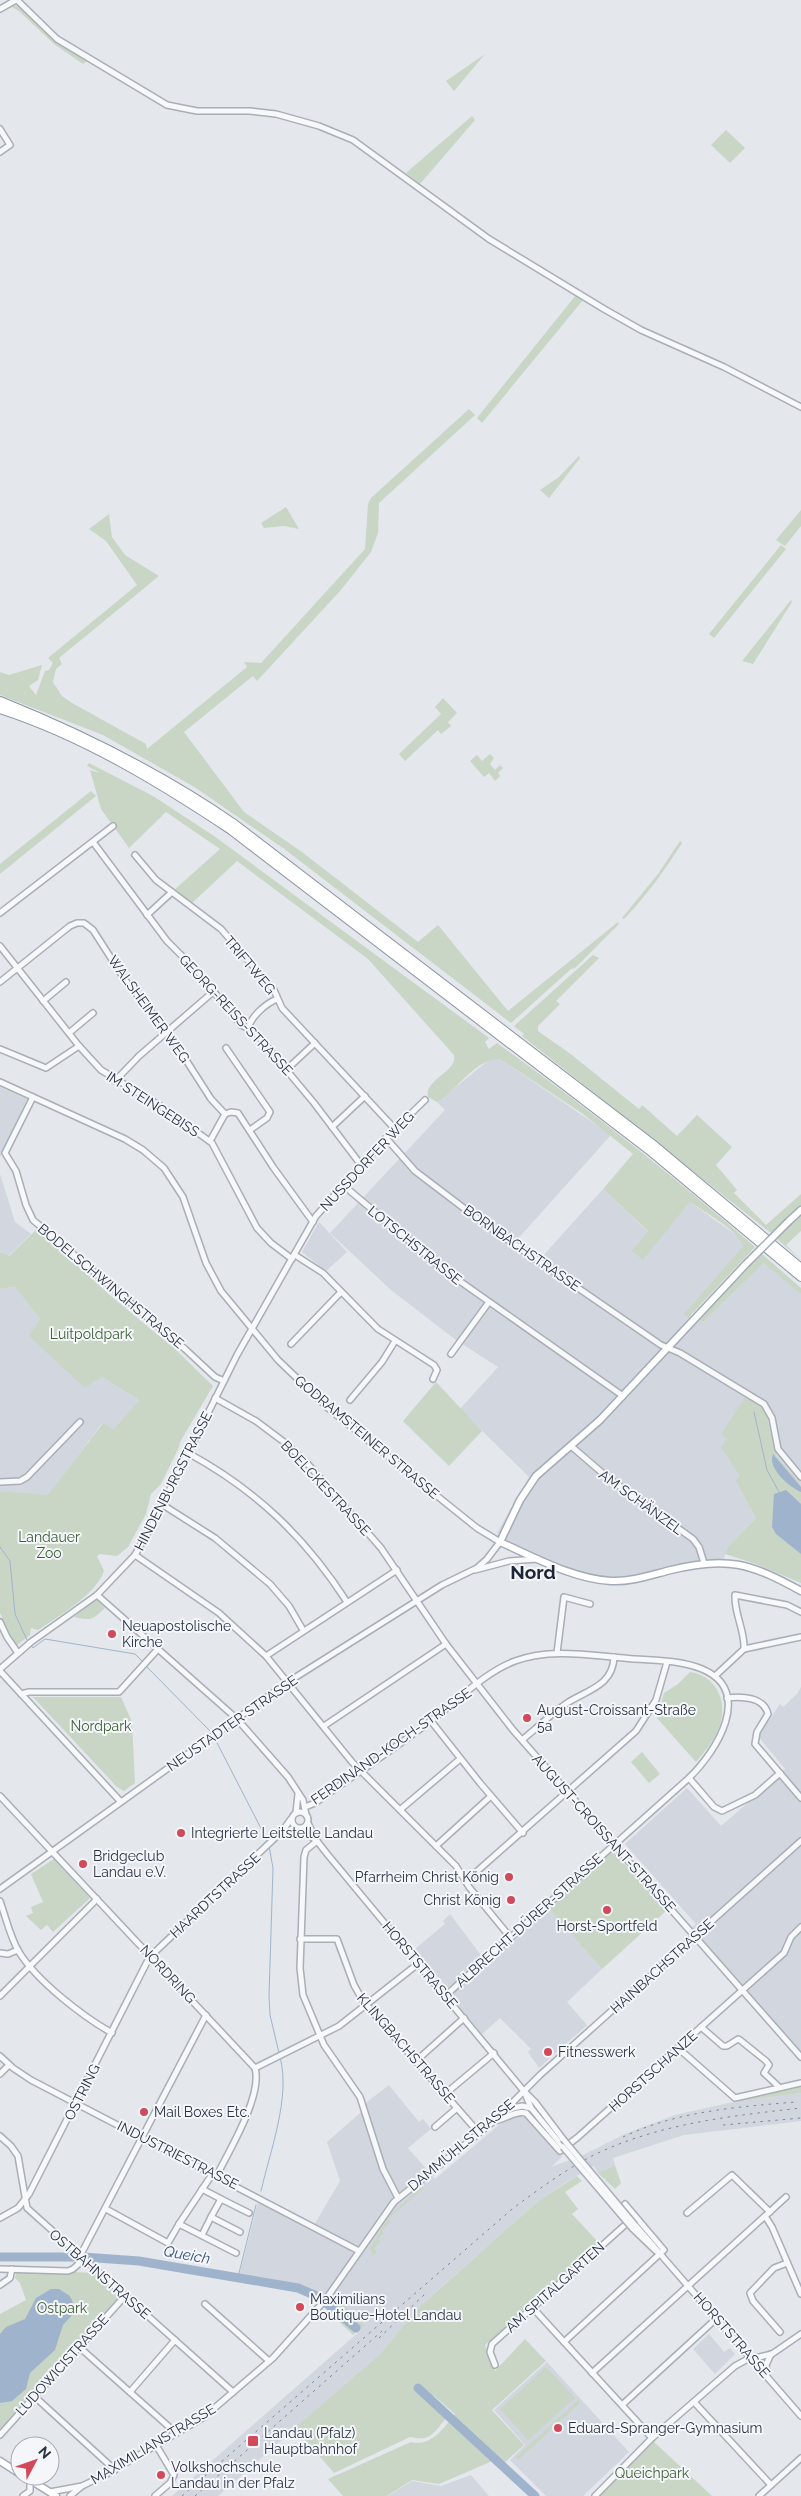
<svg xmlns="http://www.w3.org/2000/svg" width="801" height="2496" font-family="Raleway,sans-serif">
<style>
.built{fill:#d2d6de}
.green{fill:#c9d6c5}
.water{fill:#9fb4cc}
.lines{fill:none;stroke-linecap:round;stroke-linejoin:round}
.stream{stroke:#9fb4cc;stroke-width:1}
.river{stroke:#9fb4cc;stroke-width:9}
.minor-casing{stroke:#a9aeb7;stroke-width:8}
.major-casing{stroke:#a3abb8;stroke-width:9}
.highway-casing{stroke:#8b94a3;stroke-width:10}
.minor{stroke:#f7f8fa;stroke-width:5}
.major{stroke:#fff;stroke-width:6}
.highway{stroke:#fff;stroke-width:8}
.rail{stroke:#7d8696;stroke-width:1;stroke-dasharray:2.5 5;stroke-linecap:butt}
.minor-bridge-casing{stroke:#a9aeb7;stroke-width:8;stroke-linecap:butt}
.major-bridge-casing{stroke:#a3abb8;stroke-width:9;stroke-linecap:butt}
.minor-bridge{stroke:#f7f8fa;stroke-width:5}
.major-bridge{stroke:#fff;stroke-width:6}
.poi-dot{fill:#d1495b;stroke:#f4f6f9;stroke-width:2}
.labels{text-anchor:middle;stroke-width:4;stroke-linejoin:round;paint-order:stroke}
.street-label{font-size:14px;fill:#2b3445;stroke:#f4f6f9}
.park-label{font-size:14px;fill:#3f6138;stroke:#f4f6f9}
.poi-label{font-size:14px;fill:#2b3445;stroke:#f4f6f9;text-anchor:start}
.water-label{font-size:15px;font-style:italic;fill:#34527a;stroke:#f4f6f9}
.district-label{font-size:19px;font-weight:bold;fill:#1d2536;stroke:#f4f6f9}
</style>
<rect width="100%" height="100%" fill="#e4e7ec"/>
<g class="built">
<polygon points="494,1059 500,1059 611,1135 515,1242 542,1257 603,1189 658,1241 690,1202 733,1233 742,1241 743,1246 685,1314 703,1322 765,1262 801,1294 801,1485 775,1456 769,1421 750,1400 721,1435 727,1439 740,1476 735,1480 756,1518 727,1548 722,1565 703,1566 622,1582 580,1577 522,1559 497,1533 529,1477 460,1409 498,1367 456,1340 391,1290 330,1233 445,1110 437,1102 489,1060"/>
<polygon points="0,1087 27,1099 0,1157"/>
<polygon points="0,1174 15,1222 31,1234 8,1256 0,1252"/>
<polygon points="319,1222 347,1252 326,1271 302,1252"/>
<polygon points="15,1287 40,1319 85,1388 102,1377 139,1400 114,1429 102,1423 48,1496 0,1491 0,1289"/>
<polygon points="801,1687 801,2052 690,1929 696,1924 625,1844 687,1788 721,1826 782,1773 785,1769 758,1736 780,1704 783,1707 797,1694"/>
<polygon points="548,1908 602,1969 567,2002 587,2025 539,2068 528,2052 531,2049 500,2018 482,2034 449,1995"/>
<polygon points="450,1914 483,1958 447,1988 415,1949 445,1924 443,1921"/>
<polygon points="389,2085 419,2122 423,2119 431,2129 408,2148 435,2179 500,2124 518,2115 529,2119 562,2157 551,2167 583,2155 627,2133 675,2115 733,2102 801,2093 801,2121 684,2135 613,2158 615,2165 598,2173 594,2166 568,2181 541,2199 448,2281 416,2310 381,2353 218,2496 172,2496 361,2330 319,2296 298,2287 239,2276 259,2198 313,2227 340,2181 327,2142 360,2113 367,2102"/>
<polygon points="709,2334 724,2352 730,2348 735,2354 715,2374 693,2349"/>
<polygon points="547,2362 629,2452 583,2496 546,2496 510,2460 525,2445 494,2410"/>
<polygon points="471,2475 489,2496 388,2496 412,2481 441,2486"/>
</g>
<g class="green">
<polygon points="14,5 22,7 50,36 87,61 83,64 54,44 19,11 10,6"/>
<polygon points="485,54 454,91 446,81"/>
<polygon points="472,116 475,120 420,184 406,173"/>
<polygon points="726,130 745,148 730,163 711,145"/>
<polygon points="576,295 583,300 482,423 477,418"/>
<polygon points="469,409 475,415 379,503 378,533 371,552 340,591 257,681 253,676 184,732 244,812 302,852 418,942 438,925 508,1011 618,922 619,924 575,968 571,969 511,1023 283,848 196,788 103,735 0,695 0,672 9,675 42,665 38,680 29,686 36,695 45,671 49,670 53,663 48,658 137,585 106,541 89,529 109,514 112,537 125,555 159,576 59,658 62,664 56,669 53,682 62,696 72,703 146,744 147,749 247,667 244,662 261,663 365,549 368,504 371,498"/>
<polygon points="579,456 580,458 549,498 540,490 559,477"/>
<polygon points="286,507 299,529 284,526 264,528 261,523"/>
<polygon points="801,510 801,526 785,546 776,540"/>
<polygon points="781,545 786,549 714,638 709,634"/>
<polygon points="791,600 792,602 753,664 742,661"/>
<polygon points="443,698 457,713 448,722 451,726 441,734 438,730 405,761 399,754 441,714 435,707"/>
<polygon points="490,754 494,758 490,764 495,770 500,765 503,768 498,773 500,776 495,781 489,773 484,777 470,761 477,755 482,761"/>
<path d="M89,763L153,796L214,836L489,1038L485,1042L489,1049L497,1043C586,1107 673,1175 755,1247L688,1318L684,1314L743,1246C739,1231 703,1211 690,1202L643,1260L632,1251L648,1231L603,1189L633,1154L583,1114L500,1059C477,1057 455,1092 437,1102L428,1097C424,1079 458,1072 454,1055L368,959L237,861L190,905L172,892L220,849L166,812L129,848L101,809L90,770L100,773L87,766Z"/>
<polygon points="91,791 96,796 0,874 0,864"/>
<path d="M680,841L682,843C665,870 647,895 624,919L622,918L658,874Z"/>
<polygon points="593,955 599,958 556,1001 560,1004 538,1026 538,1031 572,1055 639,1109 642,1105 677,1136 697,1115 732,1147 716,1165 737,1190 734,1193 766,1225 801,1194 801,1206 771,1233 522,1036 524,1034 514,1026"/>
<polygon points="801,1214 801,1231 786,1245 801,1260 777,1239"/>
<path d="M37,1229L112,1297L176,1350L213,1386L180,1442L179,1447L161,1484L151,1494L146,1514L128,1547L117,1556L100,1554L97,1556L104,1571C97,1594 57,1617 38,1630L31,1628L30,1635L16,1646L0,1613V1491L48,1495L103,1423L114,1429L139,1400L102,1377L85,1388L29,1336L40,1319L15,1287L0,1289V1252L9,1256Z"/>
<polygon points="762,1254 801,1288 801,1294 764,1263 703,1322 699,1320"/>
<polygon points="436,1382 482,1431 449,1466 403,1421"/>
<polygon points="745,1397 750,1400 751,1398 766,1412 776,1456 801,1485 801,1583 756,1564 725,1554 727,1548 756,1518 735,1480 740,1476 721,1447 727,1439 721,1435"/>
<path d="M96,1599L105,1608C92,1620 92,1621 74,1617Z"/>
<path d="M690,1672C719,1676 730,1707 717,1732C712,1743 704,1752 696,1762L657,1718L664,1693L678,1684Z"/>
<polygon points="33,1697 121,1697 132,1722 135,1783 124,1791 117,1787"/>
<polygon points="642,1752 660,1774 649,1783 631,1762"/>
<polygon points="612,1850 666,1911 602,1969 548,1908"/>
<polygon points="54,1859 90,1898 53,1932 47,1925 41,1930 26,1916 33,1913 31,1907 43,1902 31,1874"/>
<polygon points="801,2082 801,2093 733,2102 734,2099"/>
<polygon points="615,2165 621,2183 615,2189 598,2173"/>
<path d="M577,2176L582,2181L565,2192L578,2209L572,2214L599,2243L485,2345L495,2371L525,2339L546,2361L492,2410L524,2445L503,2464L497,2459L439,2484L412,2480L387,2496H343L328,2479L411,2442C431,2447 443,2429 455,2414L434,2396L429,2400L447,2417C434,2432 432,2442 410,2437L334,2473L295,2428L381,2353L416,2310L509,2227L541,2199Z"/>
<polygon points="422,2186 424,2188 388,2219 391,2222 382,2230 384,2234 378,2239 381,2242 374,2248 377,2252 373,2256 370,2248 390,2215"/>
<polygon points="17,2269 94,2273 122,2298 0,2429 0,2314 26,2300 20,2283 15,2278"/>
<polygon points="335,2296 364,2325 353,2335 326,2309"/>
<polygon points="546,2367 575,2398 528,2440 500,2409"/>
<polygon points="578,2400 580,2403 518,2460 516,2457"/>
<polygon points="653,2441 712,2496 595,2496"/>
</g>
<g class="water">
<path d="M773,1454L801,1487V1492C789,1487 767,1468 773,1454Z"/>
<polygon points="786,1490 801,1504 801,1554 776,1534 772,1527 774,1494"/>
<polygon points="51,2289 59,2289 70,2296 73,2303 73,2314 63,2325 55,2350 30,2373 26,2389 12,2401 0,2403 0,2334 6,2327 25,2319 36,2298"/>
</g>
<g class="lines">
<g class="stream">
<polyline points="754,1412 767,1470 779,1492"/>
<polyline points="0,1547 10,1561 15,1614 28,1642"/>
<polyline points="31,1645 33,1648 45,1639 135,1654 143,1662"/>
<polyline points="145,1665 211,1732"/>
<polyline points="214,1737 268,1842"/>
<polyline points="269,1846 273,1868 269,1996 270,2015 279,2053"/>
<path d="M261,2191C270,2151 291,2097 280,2057"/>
<polyline points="238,2277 256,2205"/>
</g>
<g class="river">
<polyline points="0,2257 83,2257 139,2261 298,2288 319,2297 356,2328"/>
<polyline points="418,2388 535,2496"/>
</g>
<g class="minor-casing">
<g id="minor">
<polyline points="17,0 57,39 167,105 197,111 250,111 276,114 319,126 353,140 489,239 604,309 641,330 724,367 801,407"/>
<polyline points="0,9 16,0"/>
<polyline points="0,129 10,145 0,152"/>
<polyline points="93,842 167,941 197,971 241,1025 254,1031 314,1103 361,1165"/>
<polyline points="135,855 156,880 221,929 274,990 282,1008 395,1129"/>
<polyline points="0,913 113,826"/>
<polyline points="147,915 172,892"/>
<polyline points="0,946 79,1046 101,1070 162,1107 212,1143 257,1228 271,1243 292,1259"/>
<polyline points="0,982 70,926 77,923 84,923 93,930 125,980 170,1035 211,1099 225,1114"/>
<polyline points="43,1001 66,982"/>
<path d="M248,1028C252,1016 265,1004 277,999"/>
<polyline points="69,1033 93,1013"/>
<polyline points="226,1048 270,1112 267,1118 250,1130"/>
<polyline points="0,1049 46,1068 79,1046"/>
<polyline points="286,1070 315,1043"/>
<polyline points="115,1081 139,1056 213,992"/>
<polyline points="0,1082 125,1139 143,1150 164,1168 183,1197 206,1263 221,1291 278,1360 329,1409 477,1528 500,1542 487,1559 477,1568 442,1585 288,1682 0,1889"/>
<polyline points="33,1097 5,1153 16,1171 26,1205 33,1220 185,1349 215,1377 224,1381"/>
<polyline points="332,1127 365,1096"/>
<polyline points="386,1138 415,1171 482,1222 661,1345 680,1353 764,1404 772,1418 778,1449 801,1477"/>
<polyline points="210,1141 225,1114 231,1112 238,1113 273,1167 313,1222"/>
<polyline points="343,1185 444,1270 623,1396"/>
<polyline points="295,1255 323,1273 378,1329 434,1365 437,1370 433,1379"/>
<polyline points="291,1344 341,1292"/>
<polyline points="451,1354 489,1302"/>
<polyline points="215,1398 256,1421 284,1442 306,1462 381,1548 446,1644 513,1730 801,2057"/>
<polyline points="350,1400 382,1362 395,1341"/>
<polyline points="571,1446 607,1477 693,1539 699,1547 704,1563"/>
<path d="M188,1453C256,1490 305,1537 347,1602"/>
<polyline points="0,1482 20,1481 27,1477 80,1422"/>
<polyline points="163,1505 215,1538 270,1584 289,1606 303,1630"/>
<polyline points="135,1555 219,1613 266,1656 352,1762 456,1866 469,1887 510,1937"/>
<polyline points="475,1570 509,1561 538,1559"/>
<polyline points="97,1595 237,1719 288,1777 303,1800 306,1815"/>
<polyline points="0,1622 7,1637 18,1653"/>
<path d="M744,1649C745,1630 734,1614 735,1595L787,1605L801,1612"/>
<polyline points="557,1653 564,1597 590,1604"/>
<polyline points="266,1656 397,1570"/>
<polyline points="0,1669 31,1642 97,1595 135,1555 152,1525 237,1355 316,1216 386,1138 425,1100"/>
<polyline points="0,1671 121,1802"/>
<polyline points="715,1676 744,1649 801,1637"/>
<polyline points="21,1694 29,1692 119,1692 158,1649"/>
<path d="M727,1698C742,1696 764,1697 768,1714L757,1732L755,1744L801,1798"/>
<polyline points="431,1721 480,1783 523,1833"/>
<polyline points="324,1726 446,1644"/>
<path d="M522,1740C537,1728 551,1714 567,1703C587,1690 613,1686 614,1657"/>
<polyline points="689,1778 714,1807 722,1811 755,1795 780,1773"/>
<path d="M0,1796L255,2068C263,2095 229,2151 217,2175"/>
<path d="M305,1807L315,1803C354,1775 394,1749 432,1720C458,1700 484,1673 515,1661C549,1648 589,1655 624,1658C649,1661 679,1659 702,1669C755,1691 716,1752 689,1778L445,1996"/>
<polyline points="401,1809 460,1759"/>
<circle cx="300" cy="1820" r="8"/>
<polyline points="296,1813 298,1794"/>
<polyline points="308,1823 316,1840"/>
<polyline points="301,1829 317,1841 328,1855 523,2090 535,2102 563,2139"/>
<polyline points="280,1834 291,1819"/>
<polyline points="317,1841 306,1850 304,1857 300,1968 303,1995 324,2045 360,2097 383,2169 398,2198"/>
<polyline points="436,1846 491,1796"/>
<polyline points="466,1881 636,1731 656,1700 667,1662"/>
<path d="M0,1901C6,1918 10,1937 19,1952C37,1981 82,2016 112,2033"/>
<polyline points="300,1939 337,1939 354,1985 363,2001 479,2133"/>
<polyline points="0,1953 8,1954 18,1950"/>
<polyline points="0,1996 97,1899"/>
<polyline points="701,2027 723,2046 727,2046 738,2039 740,2040 766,2061 769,2065 764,2073 779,2087"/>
<polyline points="678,2048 735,2098 801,2083"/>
<polyline points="0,2056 13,2068 31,2080 359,2251"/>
<polyline points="416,2061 464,2018"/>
<polyline points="255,2068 339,2026 419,1963"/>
<polyline points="0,2074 9,2065"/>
<polyline points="524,2091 531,2108 563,2147"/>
<polyline points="445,2094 494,2053"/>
<polyline points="508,2109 522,2106 531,2108"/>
<path d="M494,2121C505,2120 515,2110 526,2113L560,2151L578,2137L784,1953L791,1937L801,1927"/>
<polyline points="435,2127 457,2108"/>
<polyline points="0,2136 11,2146 18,2156 27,2208 233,2392"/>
<polyline points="202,2189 221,2199"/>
<polyline points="106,2209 168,2243 179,2224 236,2253"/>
<polyline points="687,2213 732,2175 770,2212"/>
<polyline points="765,2216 772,2227 801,2294"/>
<polyline points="211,2217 221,2199 249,2213"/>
<polyline points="0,2218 18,2208 29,2194 147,1962 156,1951 279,1834 295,1828"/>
<polyline points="179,2224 213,2173"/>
<polyline points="635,2225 801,2416"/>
<polyline points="632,2228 656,2251"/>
<polyline points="202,2235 211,2217 240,2232"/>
<polyline points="80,2256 206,2015"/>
<polyline points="0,2269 68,2271 73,2269 84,2259"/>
<polyline points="0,2285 10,2278 12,2269"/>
<polyline points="205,2304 269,2361"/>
<polyline points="532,2307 652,2438"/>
<polyline points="780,2332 753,2301 750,2293 774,2268 787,2263"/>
<polyline points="564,2342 664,2250 625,2204"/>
<polyline points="78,2346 176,2433"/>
<polyline points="495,2365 490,2352 492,2344 635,2216"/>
<polyline points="592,2373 786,2197"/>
<polyline points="767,2374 766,2365 771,2354"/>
<polyline points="130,2392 175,2340"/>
<polyline points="34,2396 115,2470"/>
<polyline points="694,2402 771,2485"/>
<polyline points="622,2405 717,2318"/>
<polyline points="0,2435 125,2296"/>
<polyline points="50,2492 82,2486"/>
<polyline points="23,2496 30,2491 30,2480"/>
<polyline points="70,2496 82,2486 105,2475 204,2417 273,2358 326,2299 394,2202 494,2121 540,2075 801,1841"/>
<polyline points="155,2496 170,2483 174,2475 156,2445"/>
<polyline points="595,2496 652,2438 735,2366 746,2360 772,2354 801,2334"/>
<polyline points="759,2496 801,2458"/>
</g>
</g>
<g class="major-casing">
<g id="major">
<polyline points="789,1221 801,1210"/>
<path d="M746,1264L600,1420L536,1476L520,1500L500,1542C534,1557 573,1579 611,1581C631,1582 651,1575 671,1570C727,1556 750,1563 801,1591"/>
<polyline points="0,2461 20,2474"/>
<polyline points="24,2476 56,2496"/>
</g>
</g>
<g class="highway-casing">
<g id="highway">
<path d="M0,701C82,734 159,772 233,823L655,1146L801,1268"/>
<path d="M0,709C83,736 159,782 231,830L649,1150L801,1277"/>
</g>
</g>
<use href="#minor" class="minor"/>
<use href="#major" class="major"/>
<use href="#highway" class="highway"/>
<g class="rail">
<polyline points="723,2125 801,2118"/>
<path d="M623,2137C677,2111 737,2107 796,2102"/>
<polyline points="379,2338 426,2293"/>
<path d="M182,2496L511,2210C536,2191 562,2172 590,2157C655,2124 730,2116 801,2108"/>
<polyline points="195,2496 382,2331"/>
</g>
<g class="minor-bridge-casing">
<g id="minor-bridge">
<polyline points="563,2139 635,2225"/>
<polyline points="563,2147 632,2228"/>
</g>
</g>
<g class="major-bridge-casing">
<polyline id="major-bridge" points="746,1264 789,1221"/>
</g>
<use href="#minor-bridge" class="minor-bridge"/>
<use href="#major-bridge" class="major-bridge"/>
</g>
<g class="poi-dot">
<circle cx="112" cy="1634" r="5"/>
<circle cx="527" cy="1718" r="5"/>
<circle cx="181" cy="1833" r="5"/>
<circle cx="83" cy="1864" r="5"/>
<circle cx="509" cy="1877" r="5"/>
<circle cx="511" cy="1900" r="5"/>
<circle cx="607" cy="1910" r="5"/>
<circle cx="548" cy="2052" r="5"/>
<circle cx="144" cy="2112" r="5"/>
<circle cx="300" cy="2307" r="5"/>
<circle cx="558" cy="2428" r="5"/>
<rect x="247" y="2435" width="12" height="12" rx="2.5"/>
<circle cx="161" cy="2475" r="5"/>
</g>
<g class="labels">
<g class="street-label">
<text transform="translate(250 965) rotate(50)" y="5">TRIFTWEG</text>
<text transform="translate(149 1009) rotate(54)" y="5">WALSHEIMER WEG</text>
<text transform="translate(236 1015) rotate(47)" y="5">GEORG-REISS-STRASSE</text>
<text transform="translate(153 1104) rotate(33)" y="5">IM STEINGEBISS</text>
<text transform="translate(367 1161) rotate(-47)" y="5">NUSSDORFER WEG</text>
<text transform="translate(415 1245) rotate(39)" y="5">LOTSCHSTRASSE</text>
<text transform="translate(522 1248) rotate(35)" y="5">BORNBACHSTRASSE</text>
<text transform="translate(111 1286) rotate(40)" y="5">BODELSCHWINGHSTRASSE</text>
<text transform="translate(367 1437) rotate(40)" y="5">GODRAMSTEINER STRASSE</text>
<text transform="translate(173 1481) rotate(-63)" y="5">HINDENBURGSTRASSE</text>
<text transform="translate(326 1488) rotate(47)" y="5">BOELCKESTRASSE</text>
<text transform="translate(641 1502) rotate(36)" y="5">AM SCHÄNZEL</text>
<text transform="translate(232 1723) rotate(-35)" y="5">NEUSTADTER STRASSE</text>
<text transform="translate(391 1746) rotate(-35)" y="5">FERDINAND-KOCH-STRASSE</text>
<text transform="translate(604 1833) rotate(48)" y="5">AUGUST-CROISSANT-STRASSE</text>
<text transform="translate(215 1895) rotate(-43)" y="5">HAARDTSTRASSE</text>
<text transform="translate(529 1920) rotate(-42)" y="5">ALBRECHT-DÜRER-STRASSE</text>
<text transform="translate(420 1965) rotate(50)" y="5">HORSTSTRASSE</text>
<text transform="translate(662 1966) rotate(-42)" y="5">HAINBACHSTRASSE</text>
<text transform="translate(168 1974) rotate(47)" y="5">NORDRING</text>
<text transform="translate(406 2048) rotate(49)" y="5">KLINGBACHSTRASSE</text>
<text transform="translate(653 2071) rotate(-42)" y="5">HORSTSCHANZE</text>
<text transform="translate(82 2092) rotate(-63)" y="5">OSTRING</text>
<text transform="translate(461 2145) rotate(-40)" y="5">DAMMÜHLSTRASSE</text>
<text transform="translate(178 2155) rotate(27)" y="5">INDUSTRIESTRASSE</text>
<text transform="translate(100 2274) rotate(41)" y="5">OSTBAHNSTRASSE</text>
<text transform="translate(555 2287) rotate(-42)" y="5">AM SPITALGARTEN</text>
<text transform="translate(732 2335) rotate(49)" y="5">HORSTSTRASSE</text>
<text transform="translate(62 2365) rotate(-48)" y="5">LUDOWICISTRASSE</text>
<text transform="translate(153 2444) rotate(-31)" y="5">MAXIMILIANSTRASSE</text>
</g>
<g class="park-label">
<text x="91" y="1339">Luitpoldpark</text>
<text x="49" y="1542">Landauer<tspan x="49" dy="16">Zoo</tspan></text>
<text x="101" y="1731">Nordpark</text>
<text x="62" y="2313">Ostpark</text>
<text x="652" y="2478">Queichpark</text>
</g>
<g class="poi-label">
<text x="122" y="1631">Neuapostolische<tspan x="122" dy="16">Kirche</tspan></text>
<text x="537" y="1715">August-Croissant-Straße<tspan x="537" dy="16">5a</tspan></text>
<text x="191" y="1838">Integrierte Leitstelle Landau</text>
<text x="93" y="1861">Bridgeclub<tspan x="93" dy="16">Landau e.V.</tspan></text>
<text x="499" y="1882" text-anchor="end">Pfarrheim Christ König</text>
<text x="501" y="1905" text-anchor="end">Christ König</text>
<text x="607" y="1931" text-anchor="middle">Horst-Sportfeld</text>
<text x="558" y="2057">Fitnesswerk</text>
<text x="154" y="2117">Mail Boxes Etc.</text>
<text x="310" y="2304">Maximilians<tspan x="310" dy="16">Boutique-Hotel Landau</tspan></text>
<text x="568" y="2433">Eduard-Spranger-Gymnasium</text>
<text x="264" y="2438">Landau (Pfalz)<tspan x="264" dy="16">Hauptbahnhof</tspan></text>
<text x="171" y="2472">Volkshochschule<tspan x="171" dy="16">Landau in der Pfalz</tspan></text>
</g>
<g class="water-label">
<text transform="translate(187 2255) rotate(10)" y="5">Queich</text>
</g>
<g class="district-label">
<text x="533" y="1579">Nord</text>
</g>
</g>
<g transform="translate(35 2461) rotate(49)"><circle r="24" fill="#f4f6f9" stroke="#a4a8b1"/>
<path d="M0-4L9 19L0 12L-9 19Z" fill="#d1495b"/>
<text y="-8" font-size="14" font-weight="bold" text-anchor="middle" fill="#2b3445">N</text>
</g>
</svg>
